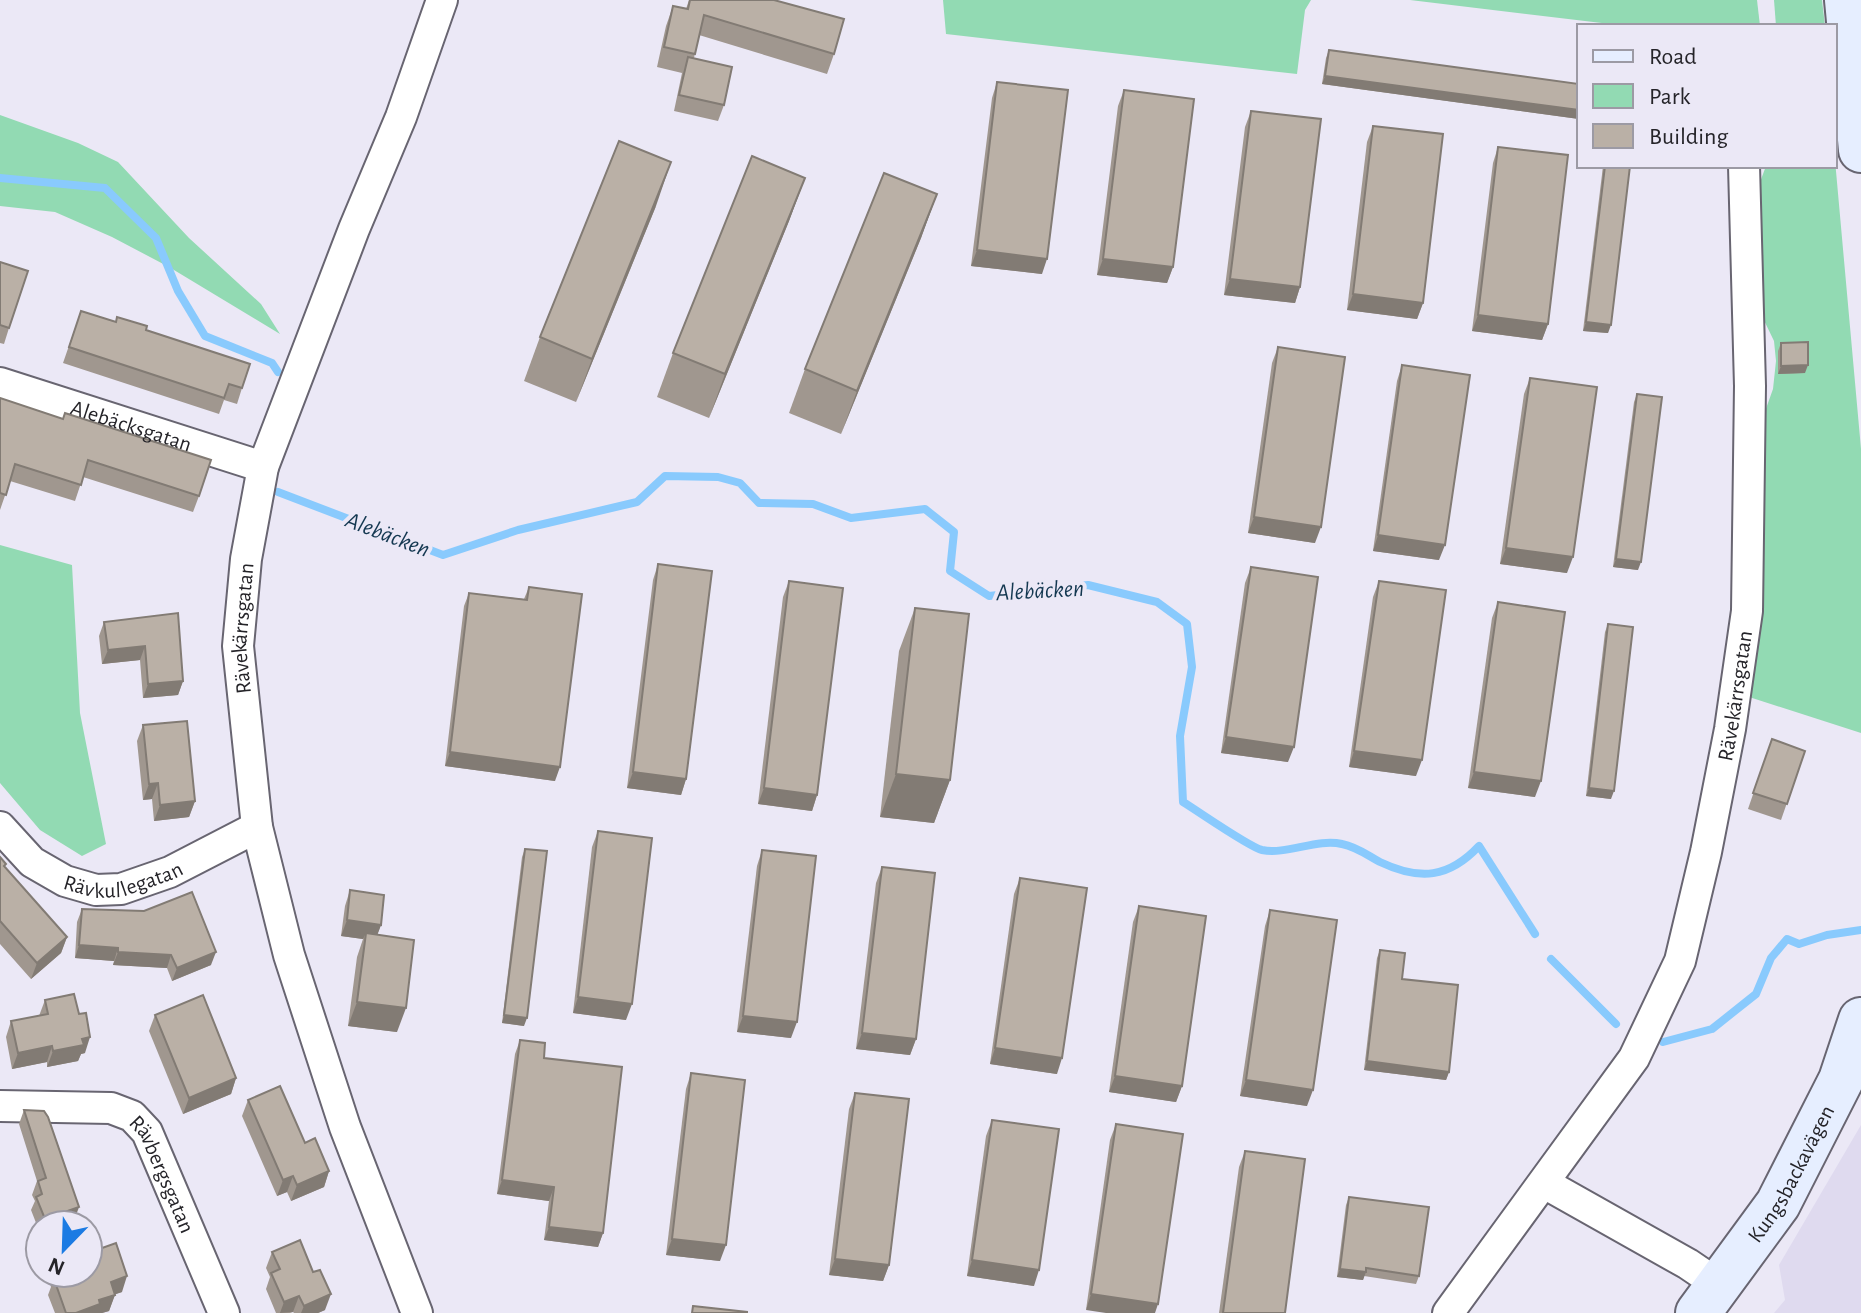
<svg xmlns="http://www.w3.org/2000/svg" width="1861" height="1313" font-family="'Alegreya Sans',sans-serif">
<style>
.built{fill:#dfdaef}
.green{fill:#92dab3}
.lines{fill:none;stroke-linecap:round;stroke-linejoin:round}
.stream{stroke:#89cafd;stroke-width:8}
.street-casing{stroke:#686571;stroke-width:34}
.secondary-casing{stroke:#686571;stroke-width:48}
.street{stroke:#fff;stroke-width:30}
.secondary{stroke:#e6eeff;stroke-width:44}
.wall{fill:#a0978f}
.shaded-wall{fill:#827b74}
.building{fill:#bab0a6;stroke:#827b74;stroke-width:2}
.labels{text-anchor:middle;stroke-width:8;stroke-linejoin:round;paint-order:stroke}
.street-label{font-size:22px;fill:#252429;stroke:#ebe8f6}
.water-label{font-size:24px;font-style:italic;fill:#143851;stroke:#ebe8f6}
</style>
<rect width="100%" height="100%" fill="#ebe8f6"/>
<polygon class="built" points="1861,1125 1861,1313 1774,1313 1785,1300 1779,1265"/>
<g class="green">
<polygon points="943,0 1311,0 1305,10 1297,74 946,34"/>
<polygon points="1410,0 1757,0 1760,26 1627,26"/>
<polygon points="1774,0 1822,0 1825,26 1776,26"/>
<polygon points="0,115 78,143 118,162 189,238 261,304 280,334 169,267 112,237 55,212 0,206"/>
<polygon points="1835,160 1861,449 1861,733 1746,696 1763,417 1773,389 1776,361 1774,341 1760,312 1756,193 1766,166 1835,166"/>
<polygon points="0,545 72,565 80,713 106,844 82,856 40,830 0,783"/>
</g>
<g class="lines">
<g class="stream">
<polyline points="0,178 105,188 156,238 178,291 205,336 272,363 278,372"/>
<path d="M278,492L443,555L518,530L637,502L665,476L718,477L740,483L759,503L813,504L851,518L925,509L954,532L950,571L989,596L1088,585L1157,602L1187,624L1192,667L1180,736L1183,802C1198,811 1249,847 1262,850C1287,855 1317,838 1342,844C1357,847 1367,855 1380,862C1420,881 1449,878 1479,846L1535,934"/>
<polyline points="1551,959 1616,1024"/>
<polyline points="1663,1042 1712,1029 1756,994 1771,958 1787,939 1799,944 1827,935 1861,930"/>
</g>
<g class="street-casing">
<g id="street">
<path id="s1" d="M0,383L263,467"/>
<path id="s2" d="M0,827L32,862L65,881L96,890L121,889L170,872L257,827"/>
<path id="s3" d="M0,1106L111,1108L132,1116L147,1132L224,1313"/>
<polyline points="1544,1183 1688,1264 1719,1285"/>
<path id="s4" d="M417,1313L345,1127L289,955L257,827L238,646L246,559L263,467L354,229L401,117L442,0"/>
<path id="s5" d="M1448,1313L1634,1058L1680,961L1706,852L1730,729L1747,611L1750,386L1744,166"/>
</g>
</g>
<g class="secondary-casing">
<g id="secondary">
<polyline points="1847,0 1861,150"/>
<path id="s6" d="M1698,1313L1778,1204L1841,1080L1861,1020"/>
</g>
</g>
<use href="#street" class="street"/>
<use href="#secondary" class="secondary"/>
</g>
<g class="wall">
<polygon points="689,0 774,0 834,54 827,74 699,35 694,58 724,105 718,121 674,111 682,73 657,67 666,26 673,6 686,9"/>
<polygon points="1329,50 1579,84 1579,119 1322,84 1326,58"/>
<polygon points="997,82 1042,274 971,266 992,98"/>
<polygon points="1124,90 1173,267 1167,283 1097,275 1118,106"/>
<polygon points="1251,111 1300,287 1295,303 1224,295 1245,127"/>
<polygon points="1373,126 1423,303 1417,319 1347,310 1367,142"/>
<polygon points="1498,147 1548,324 1542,340 1472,331 1493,163"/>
<polygon points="1603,166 1630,166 1608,333 1583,331"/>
<polygon points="805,178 789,221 709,418 657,397 673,353"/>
<polygon points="937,194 921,238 841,434 789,413 805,369"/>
<polygon points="656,206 576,402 524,381 540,337"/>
<polygon points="0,262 9,328 4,344 0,343"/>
<polygon points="81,311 116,322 146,330 242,388 237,404 224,400 219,414 63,363"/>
<polygon points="1781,343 1805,373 1778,374 1778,351"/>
<polygon points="1278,347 1315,543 1248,533 1272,363"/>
<polygon points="1402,365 1439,560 1373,551 1397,381"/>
<polygon points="1530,378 1567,573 1500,564 1524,394"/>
<polygon points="1637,394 1638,570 1613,567 1634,402"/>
<polygon points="0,398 199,496 193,512 83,477 75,501 10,481 0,510"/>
<polygon points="658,564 686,779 681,795 627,788 653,580"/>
<polygon points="1251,567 1288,762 1221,753 1245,583"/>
<polygon points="789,581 817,795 812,811 758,804 783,597"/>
<polygon points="1379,581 1416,776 1349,767 1373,597"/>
<polygon points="529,587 555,781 445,766 464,606 469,593 524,599"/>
<polygon points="1498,602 1535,797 1468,788 1492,618"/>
<polygon points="915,608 950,780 934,823 880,817 899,651"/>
<polygon points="178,613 183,681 178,695 143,698 140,660 102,664 99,636 104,622"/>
<polygon points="1608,624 1611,799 1586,796 1605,632"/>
<polygon points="143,725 195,801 189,817 154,821 152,799 143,800 137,741"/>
<polygon points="1772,739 1805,751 1781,820 1748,809"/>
<polygon points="598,831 626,1020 573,1013 592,847"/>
<polygon points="525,849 524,1026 502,1023 522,857"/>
<polygon points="762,850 791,1038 737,1032 757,866"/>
<polygon points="0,857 5,867 67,937 61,953 31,979 0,944"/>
<polygon points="882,867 916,1039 910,1055 856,1049 876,883"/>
<polygon points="1020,878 1057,1074 990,1064 1014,894"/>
<polygon points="350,890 381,925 377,935 397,1032 348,1026 357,957 363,939 341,936 345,906"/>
<polygon points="1139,906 1182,1086 1176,1102 1109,1092 1133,922"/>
<polygon points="82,909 211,965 172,981 167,968 113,965 114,961 75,958 77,922"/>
<polygon points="1270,910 1307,1106 1240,1096 1265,926"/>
<polygon points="1380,950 1402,979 1449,1072 1446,1080 1364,1070 1377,958"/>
<polygon points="45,1000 85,1053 81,1054 78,1061 47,1067 47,1062 12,1069 6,1037 11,1021 39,1016"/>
<polygon points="155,1015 236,1078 231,1094 183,1114 149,1031"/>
<polygon points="520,1040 544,1058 603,1233 598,1247 544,1240 549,1201 497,1194 515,1054"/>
<polygon points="691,1073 720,1261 666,1255 686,1089"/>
<polygon points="855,1093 889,1265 883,1281 829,1275 849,1109"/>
<polygon points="248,1100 305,1143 329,1171 324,1187 291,1201 287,1192 277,1196 242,1116"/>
<polygon points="24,1110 74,1221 62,1225 40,1225 40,1233 31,1210 35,1201 32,1195 37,1181 19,1124"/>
<polygon points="992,1120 1034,1286 967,1276 986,1136"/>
<polygon points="1116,1124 1183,1134 1086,1310 1110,1140"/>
<polygon points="1245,1151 1285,1313 1219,1313 1239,1167"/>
<polygon points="1349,1197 1419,1276 1416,1284 1364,1276 1363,1280 1337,1277 1346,1205"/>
<polygon points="272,1252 325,1310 318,1313 294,1313 293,1312 290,1313 276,1313 266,1289 270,1277 266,1268"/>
<polygon points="47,1273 88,1273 122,1292 115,1294 109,1311 102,1313 55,1313 48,1295 51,1287 47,1275"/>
</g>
<g class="shaded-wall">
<polygon points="1325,76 1579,110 1579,119 1322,84"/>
<polygon points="671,162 656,206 576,402 592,359"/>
<polygon points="805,178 789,221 709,418 725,374"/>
<polygon points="937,194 921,238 841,434 857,391"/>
<polygon points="977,250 1047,259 1042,274 971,266"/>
<polygon points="1103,259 1173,267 1167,283 1097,275"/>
<polygon points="1230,279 1300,287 1295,303 1224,295"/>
<polygon points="1353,294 1423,303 1417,319 1347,310"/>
<polygon points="1478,315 1548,324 1542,340 1472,331"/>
<polygon points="1586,322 1611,325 1608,333 1583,331"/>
<polygon points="1808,365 1805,373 1778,374 1781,366"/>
<polygon points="1254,517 1321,527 1315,543 1248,533"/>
<polygon points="1378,535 1445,545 1439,560 1373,551"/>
<polygon points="1506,548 1573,557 1567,573 1500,564"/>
<polygon points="1616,559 1641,562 1638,570 1613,567"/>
<polygon points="145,646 140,660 102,664 108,650"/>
<polygon points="183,681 178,695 143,698 148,684"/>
<polygon points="1226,737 1294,747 1288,762 1221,753"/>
<polygon points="1354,751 1422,760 1416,776 1349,767"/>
<polygon points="450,752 560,767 555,781 445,766"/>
<polygon points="633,772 686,779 681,795 627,788"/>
<polygon points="1474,772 1541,781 1535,797 1468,788"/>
<polygon points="896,774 950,780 934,823 880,817"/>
<polygon points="158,783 152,799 143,800 149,784"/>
<polygon points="764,788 817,795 812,811 758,804"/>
<polygon points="1589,788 1614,791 1611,799 1586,796"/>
<polygon points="195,801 189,817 154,821 160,805"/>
<polygon points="347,920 381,925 375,941 366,933 363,939 341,936"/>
<polygon points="67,937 61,953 31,979 37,963"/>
<polygon points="79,945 118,948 114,961 75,958"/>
<polygon points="118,952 171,955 167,968 113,965"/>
<polygon points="216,952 211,965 172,981 177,968"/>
<polygon points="578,997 632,1004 626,1020 573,1013"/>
<polygon points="357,1002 406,1008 397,1032 348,1026"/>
<polygon points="504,1015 527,1018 524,1026 502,1023"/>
<polygon points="743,1016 797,1022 791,1038 737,1032"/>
<polygon points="862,1033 916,1039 910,1055 856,1049"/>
<polygon points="90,1037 85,1053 81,1054 78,1061 47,1067 53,1051 82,1039"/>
<polygon points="52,1046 47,1062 12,1069 18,1053"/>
<polygon points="995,1048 1062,1058 1057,1074 990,1064"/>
<polygon points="1367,1061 1449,1072 1446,1080 1364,1070"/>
<polygon points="1115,1076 1182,1086 1176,1102 1109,1092"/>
<polygon points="236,1078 231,1094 183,1114 189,1098"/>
<polygon points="1246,1080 1313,1090 1307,1106 1240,1096"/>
<polygon points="329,1171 324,1187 291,1201 297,1185"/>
<polygon points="293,1176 287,1192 277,1196 283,1180"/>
<polygon points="502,1180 554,1187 549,1201 497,1194"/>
<polygon points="79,1207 74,1221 62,1225 43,1225 45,1219"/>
<polygon points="549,1227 603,1233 598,1247 544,1240"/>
<polygon points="672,1239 726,1245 720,1261 666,1255"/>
<polygon points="835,1259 889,1265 883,1281 829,1275"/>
<polygon points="972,1260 1039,1270 1034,1286 967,1276"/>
<polygon points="1340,1269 1366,1272 1363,1280 1337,1277"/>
<polygon points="127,1276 122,1292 105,1298 111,1282"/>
<polygon points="331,1294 325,1310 318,1313 301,1313 304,1306"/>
<polygon points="1091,1294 1158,1304 1155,1313 1106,1313 1086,1310"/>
<polygon points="115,1295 109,1311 102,1313 76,1313 99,1300"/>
<polygon points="299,1296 293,1312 280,1313 284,1302"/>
</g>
<g class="building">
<polygon points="690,0 774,0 844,19 834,54 704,15 695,54 664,47 673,6 688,9"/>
<polygon points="1329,50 1579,84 1579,110 1325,76"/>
<polygon points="688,57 732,67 724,105 679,95"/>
<polygon points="997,82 1068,90 1047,259 977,250"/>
<polygon points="1124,90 1194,99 1173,267 1103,259"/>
<polygon points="1251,111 1321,119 1300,287 1230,279"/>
<polygon points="1373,126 1443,134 1423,303 1353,294"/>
<polygon points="619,141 671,162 592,359 540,337"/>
<polygon points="1498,147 1568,155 1548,324 1478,315"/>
<polygon points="752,156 805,178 725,374 673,353"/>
<polygon points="1605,166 1630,166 1611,325 1586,322"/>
<polygon points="884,173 937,194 857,391 805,369"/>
<polygon points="0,262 28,271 9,328 0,325"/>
<polygon points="81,311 116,322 117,317 147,326 146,330 250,364 242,388 229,384 224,398 69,347"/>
<polygon points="1808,342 1808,365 1781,366 1781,343"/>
<polygon points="1278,347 1345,357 1321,527 1254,517"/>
<polygon points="1402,365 1470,375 1445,545 1378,535"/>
<polygon points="1530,378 1597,387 1573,557 1506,548"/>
<polygon points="1637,394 1662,397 1641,562 1616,559"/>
<polygon points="0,398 63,419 65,413 211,460 199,496 88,460 81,485 15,464 6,495 0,493"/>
<polygon points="658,564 712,571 686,779 633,772"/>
<polygon points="1251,567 1318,577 1294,747 1226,737"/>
<polygon points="789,581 843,588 817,795 764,788"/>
<polygon points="1379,581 1446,590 1422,760 1354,751"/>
<polygon points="529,587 582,594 560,767 450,752 469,593 527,600"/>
<polygon points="1498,602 1565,612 1541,781 1474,772"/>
<polygon points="915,608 969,614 950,780 896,774"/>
<polygon points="178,613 183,681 148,684 145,646 108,650 104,622"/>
<polygon points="1608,624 1633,627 1614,791 1589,788"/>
<polygon points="187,721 195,801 160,805 158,783 149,784 143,725"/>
<polygon points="1772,739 1805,751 1787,804 1753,793"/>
<polygon points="598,831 652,838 632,1004 578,997"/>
<polygon points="525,849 547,851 527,1018 504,1015"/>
<polygon points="762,850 816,856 797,1022 743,1016"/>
<polygon points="0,857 6,864 4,866 67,937 37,963 0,921"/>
<polygon points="882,867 935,873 916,1039 862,1033"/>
<polygon points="1020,878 1087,888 1062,1058 995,1048"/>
<polygon points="350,890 384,895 381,925 347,920"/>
<polygon points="192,892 216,952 177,968 171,955 118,952 118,948 79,945 82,909 144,911"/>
<polygon points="1139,906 1206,916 1182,1086 1115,1076"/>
<polygon points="1270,910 1337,920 1313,1090 1246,1080"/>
<polygon points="366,933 414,940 406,1008 357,1002"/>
<polygon points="1380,950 1405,953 1402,979 1458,985 1449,1072 1367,1061"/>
<polygon points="74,994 79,1014 86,1013 90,1037 82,1039 84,1045 53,1051 52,1046 18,1053 11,1021 48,1014 45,1000"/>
<polygon points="203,995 236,1078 189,1098 155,1015"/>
<polygon points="520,1040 545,1043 544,1058 622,1067 603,1233 549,1227 554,1187 502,1180"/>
<polygon points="691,1073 745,1080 726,1245 672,1239"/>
<polygon points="280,1086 305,1143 315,1138 329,1171 297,1185 293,1176 283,1180 248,1100"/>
<polygon points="855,1093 909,1099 889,1265 835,1259"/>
<polygon points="24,1110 44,1111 48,1117 79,1207 45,1219 36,1197 42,1194 38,1181 46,1178"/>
<polygon points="992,1120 1059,1129 1039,1270 972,1260"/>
<polygon points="1116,1124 1183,1134 1158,1304 1091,1294"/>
<polygon points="1245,1151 1305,1159 1285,1313 1223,1313"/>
<polygon points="1349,1197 1429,1207 1419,1276 1366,1268 1366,1272 1340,1269"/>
<polygon points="300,1240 313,1272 320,1270 331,1294 304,1306 299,1296 284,1302 271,1273 280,1269 272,1252"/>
<polygon points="116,1243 127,1276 111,1282 115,1295 99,1300 100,1304 76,1313 66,1313 54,1279 59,1277 58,1273 88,1273 88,1253"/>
<polygon points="693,1306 747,1312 747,1313 692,1313"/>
</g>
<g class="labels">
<g class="street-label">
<text dy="8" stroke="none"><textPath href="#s1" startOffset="138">Alebäcksgatan</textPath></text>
<text dy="8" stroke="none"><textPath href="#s4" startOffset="712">Rävekärrsgatan</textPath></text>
<text dy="8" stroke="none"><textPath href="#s5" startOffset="694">Rävekärrsgatan</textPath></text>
<text dy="8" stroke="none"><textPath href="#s2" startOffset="146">Rävkullegatan</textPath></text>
<text dy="8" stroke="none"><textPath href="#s6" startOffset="168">Kungsbackavägen</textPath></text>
<text dy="8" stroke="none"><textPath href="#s3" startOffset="200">Rävbergsgatan</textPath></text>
</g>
<g class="water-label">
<text transform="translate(388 534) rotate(21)" y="8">Alebäcken</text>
<text transform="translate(1040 590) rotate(-3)" y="8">Alebäcken</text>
</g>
</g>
<rect x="1577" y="24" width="260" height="144" fill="#ebe8f6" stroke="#9c9aa4" stroke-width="2"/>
<rect x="1593" y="50" width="40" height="12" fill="#e6eeff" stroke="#9c9aa4" stroke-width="2"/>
<text x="1649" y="64" font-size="24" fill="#252429">Road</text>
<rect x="1593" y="84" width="40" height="24" fill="#92dab3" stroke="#9c9aa4" stroke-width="2"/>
<text x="1649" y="104" font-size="24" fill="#252429">Park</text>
<rect x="1593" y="124" width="40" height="24" fill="#bab0a6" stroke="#9c9aa4" stroke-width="2"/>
<text x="1649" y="144" font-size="24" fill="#252429">Building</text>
<g transform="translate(64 1249) rotate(203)"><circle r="38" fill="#ebe8f6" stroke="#9c9aa4" stroke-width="2"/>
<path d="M0-6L14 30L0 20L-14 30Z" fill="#1b7be3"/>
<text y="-12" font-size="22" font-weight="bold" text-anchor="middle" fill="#252429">N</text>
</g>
</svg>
